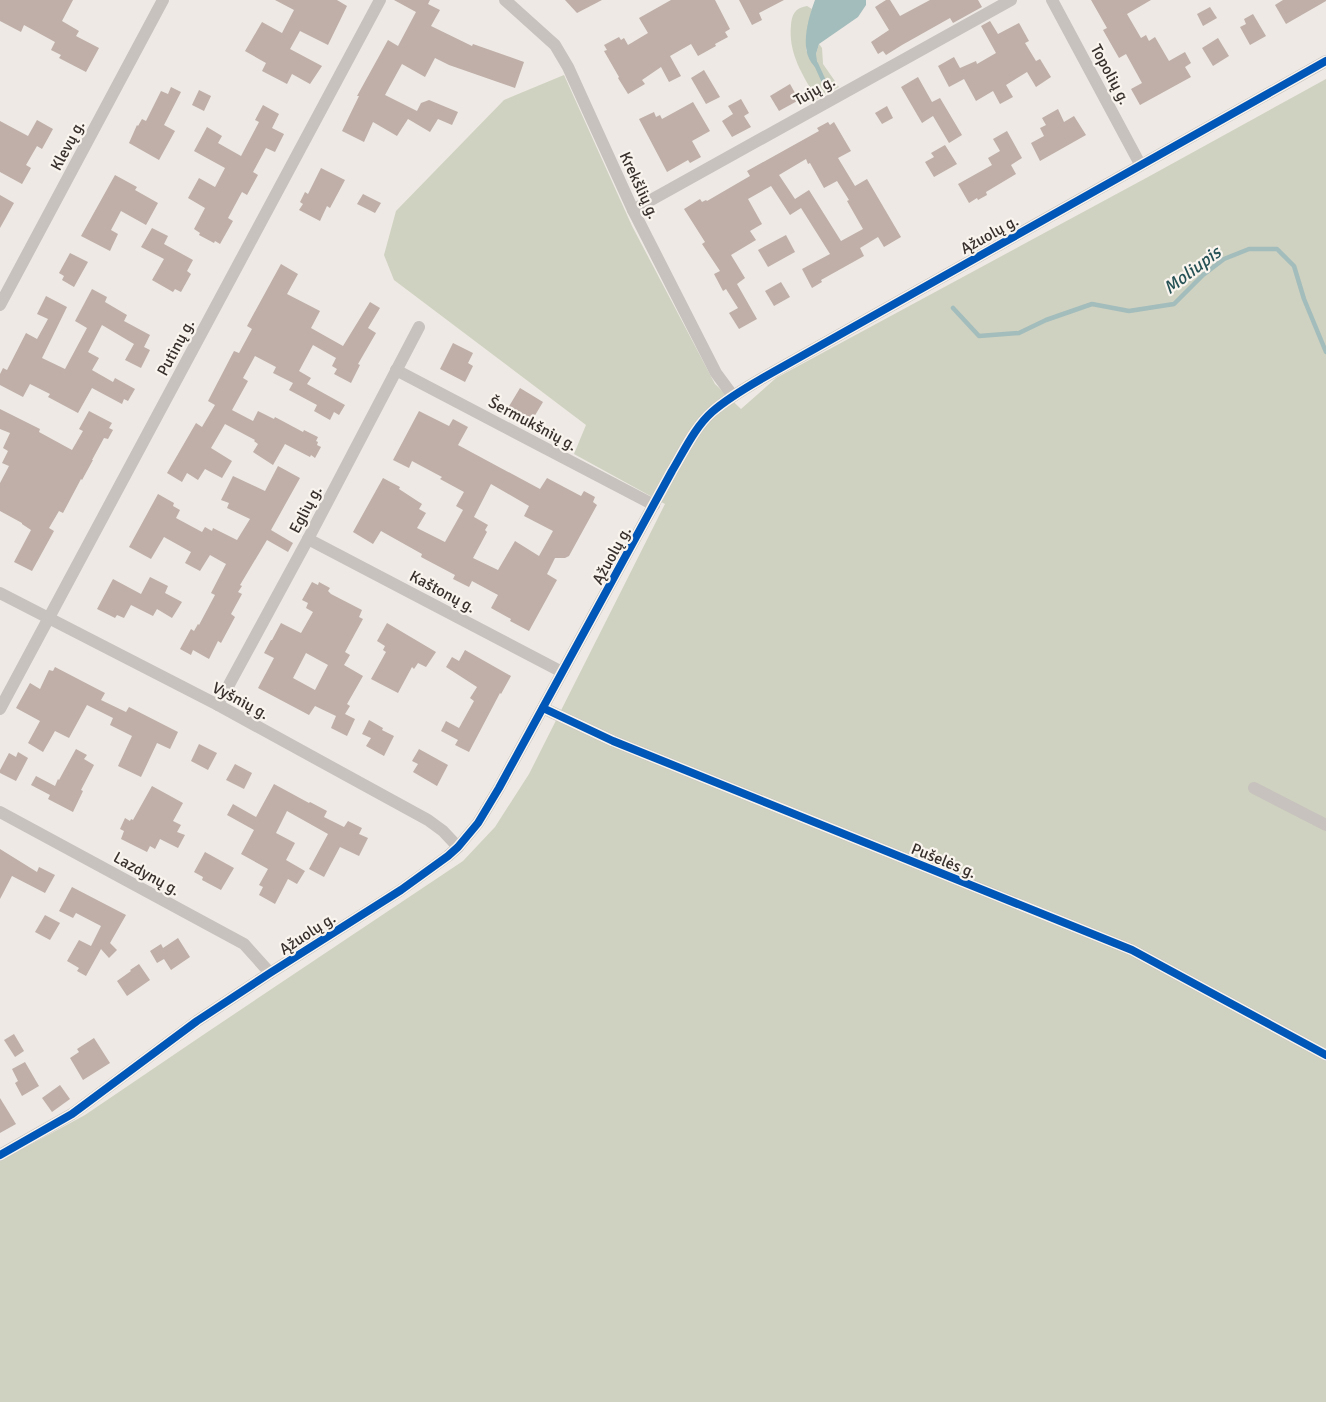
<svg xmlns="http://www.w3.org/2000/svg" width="1326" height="1402" font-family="Signika,sans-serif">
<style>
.green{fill:#cfd2c0}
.water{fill:#a3bcbc}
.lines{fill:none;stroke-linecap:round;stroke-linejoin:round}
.stream{stroke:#a3bcbc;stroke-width:4.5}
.building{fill:#bfafa8;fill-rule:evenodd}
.minor{stroke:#c7c2bd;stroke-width:12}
.cycleway-casing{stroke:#f9f4ee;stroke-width:11}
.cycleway{stroke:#0057b8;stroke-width:8}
.labels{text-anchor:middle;stroke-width:4.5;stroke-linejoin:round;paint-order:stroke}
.street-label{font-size:16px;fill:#38302c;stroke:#f9f4ee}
.water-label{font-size:18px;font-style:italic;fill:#255155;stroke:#f9f4ee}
</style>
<rect width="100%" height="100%" fill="#eee9e4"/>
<g class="green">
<path d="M807,6L812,9L807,31L806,51L816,54L819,44L822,48L823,64L839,87L817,99C803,76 788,53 791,25C792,14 795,8 807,6Z"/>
<polygon points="564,75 632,226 715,384 741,409 776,378 1148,177 1326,79 1326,1402 0,1402 0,1161 85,1115 203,1035 463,861 495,827 529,774 665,504 574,454 586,425 394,280 384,255 396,211 504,100"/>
</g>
<path class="water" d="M815,0H866V5L858,17L819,44L816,54L818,69C797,55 808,19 815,0Z"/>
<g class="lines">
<g class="stream">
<polyline points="816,64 826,86"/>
<polyline points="953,308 979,336 1019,333 1046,320 1092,304 1129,311 1174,304 1203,275 1224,259 1249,249 1277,249 1294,266 1304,299 1326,352"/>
</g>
</g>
<g class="building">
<polygon points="0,0 73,0 62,21 79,31 76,36 99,48 86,72 59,58 61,55 51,50 55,42 24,25 21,32 0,21"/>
<polygon points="275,0 337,0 347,6 328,45 300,31 290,49 322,66 310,84 292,74 287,84 262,71 266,63 245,51 262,22 282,33 294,10"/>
<polygon points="394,0 430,0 428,4 440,10 431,26 472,46 473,44 524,62 515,88 449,65 435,58 425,77 402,64 385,95 417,111 421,103 429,100 458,112 452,125 438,119 430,132 408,119 397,136 373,122 364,142 342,131 359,96 357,96 388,40 398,46 416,12"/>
<polygon points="565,0 602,0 577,13"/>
<polygon points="671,0 715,0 730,29 725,32 728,37 715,44 716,46 698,56 691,44 670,56 681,76 669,82 661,67 642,80 645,84 628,94 618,78 619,77 604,51 607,50 604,45 619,37 621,40 624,38 628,45 648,33 639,18"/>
<polygon points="739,0 784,0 759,13 762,20 752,25"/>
<polygon points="886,0 890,0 900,16 930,0 978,0 982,7 953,23 950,18 902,45 886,55 883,51 878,54 871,42 889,30 875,7"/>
<polygon points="1091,0 1151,0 1127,14 1141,38 1146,35 1149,41 1155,37 1169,61 1185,52 1191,63 1185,67 1191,77 1140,105 1131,89 1142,83 1126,54 1119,58 1103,30 1107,28"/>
<polygon points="1283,0 1326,0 1326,1 1286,24 1275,5"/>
<polygon points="1210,7 1217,18 1203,26 1197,14"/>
<polygon points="1253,14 1266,36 1250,45 1240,27 1246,24 1244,19"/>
<polygon points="990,21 998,34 1019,23 1029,41 1025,43 1036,61 1040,59 1051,77 1036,87 1027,72 1006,85 1013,97 1000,104 993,91 976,101 964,79 949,87 938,66 954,57 960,68 976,61 977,64 996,53 981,26"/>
<polygon points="1218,38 1229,56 1213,66 1202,48"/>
<polygon points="704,70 720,97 706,104 691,78"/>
<polygon points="918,77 932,102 940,98 962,135 949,143 933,116 922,123 901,87"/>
<polygon points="790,84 799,100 779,111 770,96"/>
<polygon points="171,87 181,92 164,125 175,131 159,160 129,143 137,125 138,126 142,119 146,121 161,91 168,94"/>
<polygon points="199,90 211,96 204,111 192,105"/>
<polygon points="741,99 749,113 744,116 751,127 732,137 722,121 733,114 728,106"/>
<polygon points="693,102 710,131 692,141 701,157 690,163 688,160 667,172 639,119 654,112 656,117 660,115 662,119"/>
<polygon points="263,105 279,114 272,128 284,134 275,152 266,148 253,172 258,175 247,195 242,192 228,218 233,221 220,244 215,241 214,243 199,235 200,233 194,229 205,208 188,198 199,178 215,187 225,168 194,151 207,127 222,136 218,143 241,156 259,122 255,120"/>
<polygon points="887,106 893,118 882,124 875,113"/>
<polygon points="1058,109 1064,122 1074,116 1086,135 1040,161 1031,143 1044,136 1040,128 1046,125 1042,118"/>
<polygon points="37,120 53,129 42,149 37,146 26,165 31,168 22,184 0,172 0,121 28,136"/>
<path d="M828,122L830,125L834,122L851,151L838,158L855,186L867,179L901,237L884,247L878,237L860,248L864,256L821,280L822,282L812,288L802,269L830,254L801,208L790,215L771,186L748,199L762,224L750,231L756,240L731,255L745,278L737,284L757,319L739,329L729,313L738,308L726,289L723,291L714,274L720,271L702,244L705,242L684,209L700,199L702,202L706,200L707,201L750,176L747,171L819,131L817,128ZM806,159L808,164L810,163L824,188L837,181L849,200L847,201L863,229L841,241L809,190L795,199L779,175Z"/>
<polygon points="1007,131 1022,158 1011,165 1016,174 986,192 987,195 978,200 977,198 969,203 958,184 992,165 988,158 1000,151 993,139"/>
<polygon points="945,145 957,164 934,177 925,162 934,157 931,153"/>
<polygon points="321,168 345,180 330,208 327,206 320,221 299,210 303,204 300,202 305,192 308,194"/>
<polygon points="115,175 137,187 135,190 158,203 146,225 121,211 111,230 118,234 110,251 81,236"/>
<polygon points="363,194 381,203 375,213 357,204"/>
<polygon points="0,195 14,203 0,228"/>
<polygon points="152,228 168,236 164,244 193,260 187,271 191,274 181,292 175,289 173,292 152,280 164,259 141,247"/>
<polygon points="786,235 795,252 768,267 758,250"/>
<polygon points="70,253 88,262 74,287 62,280 64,276 59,273"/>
<polygon points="281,264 298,274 287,294 320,311 311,328 343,346 370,302 380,308 368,328 376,333 358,364 360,365 351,383 334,374 337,369 332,366 336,358 313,345 299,371 311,378 307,384 345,405 339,415 334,412 330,420 314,411 317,405 289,390 293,383 273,373 276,367 255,356 243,378 248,381 232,410 253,421 258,411 274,419 275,417 303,432 304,430 318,437 316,441 318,442 317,445 321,447 315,458 311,455 310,457 285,444 273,465 253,452 258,444 254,441 255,440 225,424 211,448 232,461 222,478 205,469 198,480 187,473 182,482 167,473 196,423 202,427 215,405 208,401 234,351 239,353 252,329 247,326"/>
<polygon points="781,282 790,297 774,306 765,291"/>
<polygon points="92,289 107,297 105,302 127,315 124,321 150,335 144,347 150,350 141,368 125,360 134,344 102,325 88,352 99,358 92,370 113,382 115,378 135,389 128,401 124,399 122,404 92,388 78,413 48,397 50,394 30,384 23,397 0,385 0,374 3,368 7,370 26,333 37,339 48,319 37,314 46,296 67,307 42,358 65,369 87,328 75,321"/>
<polygon points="453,343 473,353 468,363 473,366 465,382 440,369"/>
<polygon points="520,388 543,402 531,422 508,408"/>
<polygon points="0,409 40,429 39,432 72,450 83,431 79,429 89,411 112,423 109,428 113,430 108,439 104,438 92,460 93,460 82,480 81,479 63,513 59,511 49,528 54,531 32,571 14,562 31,530 22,524 22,523 0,511 0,483 9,466 2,463 8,451 3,448 10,433 0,429"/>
<path d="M419,411L449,426L453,419L468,427L458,445L540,489L547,478L581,496L584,491L595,497L593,502L597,505L569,556L565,558H555L547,574L557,580L529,631L510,621L511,619L491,608L498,595L472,581L469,587L453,579L455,575L421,557L422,554L381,531L373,544L353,532L383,478L400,487L399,489L422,504L419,509L426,513L417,528L445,542L463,510L456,506L464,492L440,479L442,477L412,461L409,468L393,460ZM491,484L529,506L524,516L553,531L539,556L515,541L498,570L473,558L487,532L485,530L488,525L474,517Z"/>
<polygon points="278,466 300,478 271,530 293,543 288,552 267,540 240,585 242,586 238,592 242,594 231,614 235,617 221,643 218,641 209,659 193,650 191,655 180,649 191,629 194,631 198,624 199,625 215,595 211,593 226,564 210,555 200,571 185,563 191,552 164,537 151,559 129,547 158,494 174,503 173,506 180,510 176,518 202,532 205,527 212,531 213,528 237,540 250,519 227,508 229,503 221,500 233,476 265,491"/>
<polygon points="150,577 168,586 165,593 182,602 172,618 157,609 153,616 131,605 124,618 117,615 115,618 97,609 113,579 141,594"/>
<path d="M312,582L318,585L319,582L330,588L328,591L331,594L362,610L359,617L363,619L345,652L350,655L344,665L363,676L347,704L350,706L345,714L355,719L347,736L331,728L336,716L315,706L309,715L258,688L274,658L264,653L271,640H272L281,623L301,633L313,612L306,608L308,603L302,600ZM306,653L328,665L315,690L293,678Z"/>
<polygon points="387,623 436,652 426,667 418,663 414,669 412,667 398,693 371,679 386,652 383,650 385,646 377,641"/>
<polygon points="465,650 511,676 501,694 500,693 469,752 455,745 458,740 441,731 446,721 459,728 474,701 470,698 477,687 446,667 452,657 459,661"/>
<polygon points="55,667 105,693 101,700 126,712 129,707 178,732 170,749 157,743 141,777 118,766 132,736 110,725 113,718 87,705 69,738 55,731 43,752 28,743 40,721 16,708 30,683 40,689 49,670 53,671"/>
<polygon points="369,720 383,728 382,730 394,736 384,756 366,746 371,738 362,734"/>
<polygon points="199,744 217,753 208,770 191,761"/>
<polygon points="76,749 87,755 84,759 94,765 81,790 83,791 73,812 48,799 50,795 31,785 36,776 55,786 58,779 59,780"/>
<polygon points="419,749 448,765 437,786 413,772 418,764 412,761"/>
<polygon points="18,752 28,758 16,781 0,773 0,770 9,753 16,757"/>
<polygon points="235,764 252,773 244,789 226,780"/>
<polygon points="274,784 309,803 310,802 327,811 324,817 344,827 348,821 362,828 359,834 368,838 359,856 340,847 324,877 309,869 328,834 287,811 276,833 295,843 286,860 305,871 297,884 288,879 275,904 259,895 263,887 259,885 268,869 241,854 254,830 227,815 233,804 256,817"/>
<polygon points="152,786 183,803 173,821 181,825 177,832 185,835 178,848 160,839 155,849 150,846 147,852 121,839 124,831 120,829 125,818 130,821 131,819 133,820"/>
<polygon points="0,849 37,872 39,867 55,875 45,893 12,876 0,899"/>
<polygon points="205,852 234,868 221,890 202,880 203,877 194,872"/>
<polygon points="72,887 126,915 110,943 117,950 109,958 101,949 86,976 77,971 79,968 67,961 79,940 91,946 101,926 76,913 73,918 59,911"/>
<polygon points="45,915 60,923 50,940 35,932"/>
<polygon points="178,938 190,957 171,970 164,959 157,963 150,951 161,944 163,948"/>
<polygon points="139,964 150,980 127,996 117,981 131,971 130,970"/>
<polygon points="14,1034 24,1051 15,1057 4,1040"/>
<polygon points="94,1038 110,1063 83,1080 70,1058 79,1052 77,1049"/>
<polygon points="25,1062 39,1086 22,1096 15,1083 18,1081 12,1069"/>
<polygon points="60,1085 70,1099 52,1112 42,1098"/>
<polygon points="0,1098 16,1124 0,1133"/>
</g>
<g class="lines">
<g class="minor">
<polyline points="505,0 555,45 568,67 633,210 716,373 733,396"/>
<polyline points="1052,0 1140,164"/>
<polyline points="633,210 1011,0"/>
<polyline points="0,305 163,0"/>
<polyline points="396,370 654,505"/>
<polyline points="308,539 562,672"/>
<polyline points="0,593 218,705 428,820 443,831 458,847"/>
<polyline points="218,705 308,539 419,327"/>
<polyline points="543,708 613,741 1132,950 1326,1055"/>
<polyline points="0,709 380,0"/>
<polyline points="1254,788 1326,825"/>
<polyline points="0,812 244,944 270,973"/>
<path d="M0,1155L72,1114L197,1021L270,973L401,890L448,856L458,847L478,823L499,788L672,471C684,451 695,427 712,412C729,397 749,386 768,375L1326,61"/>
</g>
<g class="cycleway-casing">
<g id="cycleway">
<polyline points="543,708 613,741 1132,950 1326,1055"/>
<path d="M0,1155L72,1114L197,1021L270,973L401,890L448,856L458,847L478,823L499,788L672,471C684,451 695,427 712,412C729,397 749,386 768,375L1326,61"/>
</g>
</g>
<use href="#cycleway" class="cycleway"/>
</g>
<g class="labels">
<g class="street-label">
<text transform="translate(1111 74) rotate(62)" y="6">Topolių g.</text>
<text transform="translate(814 90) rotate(-29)" y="6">Tujų g.</text>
<text transform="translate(67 145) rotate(-62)" y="6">Klevų g.</text>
<text transform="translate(640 185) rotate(65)" y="6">Krekšlių g.</text>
<text transform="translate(989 234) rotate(-29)" y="6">Ąžuolų g.</text>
<text transform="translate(175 347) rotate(-62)" y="6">Putinų g.</text>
<text transform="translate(533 423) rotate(28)" y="6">Šermukšnių g.</text>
<text transform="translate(305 509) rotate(-62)" y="6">Eglių g.</text>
<text transform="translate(611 555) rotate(-61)" y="6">Ąžuolų g.</text>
<text transform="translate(443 591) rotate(28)" y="6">Kaštonų g.</text>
<text transform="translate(241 700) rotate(28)" y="6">Vyšnių g.</text>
<text transform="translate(944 860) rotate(22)" y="6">Pušelės g.</text>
<text transform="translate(147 873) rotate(29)" y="6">Lazdynų g.</text>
<text transform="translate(307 933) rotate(-33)" y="6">Ąžuolų g.</text>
</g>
<g class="water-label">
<text transform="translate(1192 270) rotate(-37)" y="6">Moliupis</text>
</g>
</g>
</svg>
